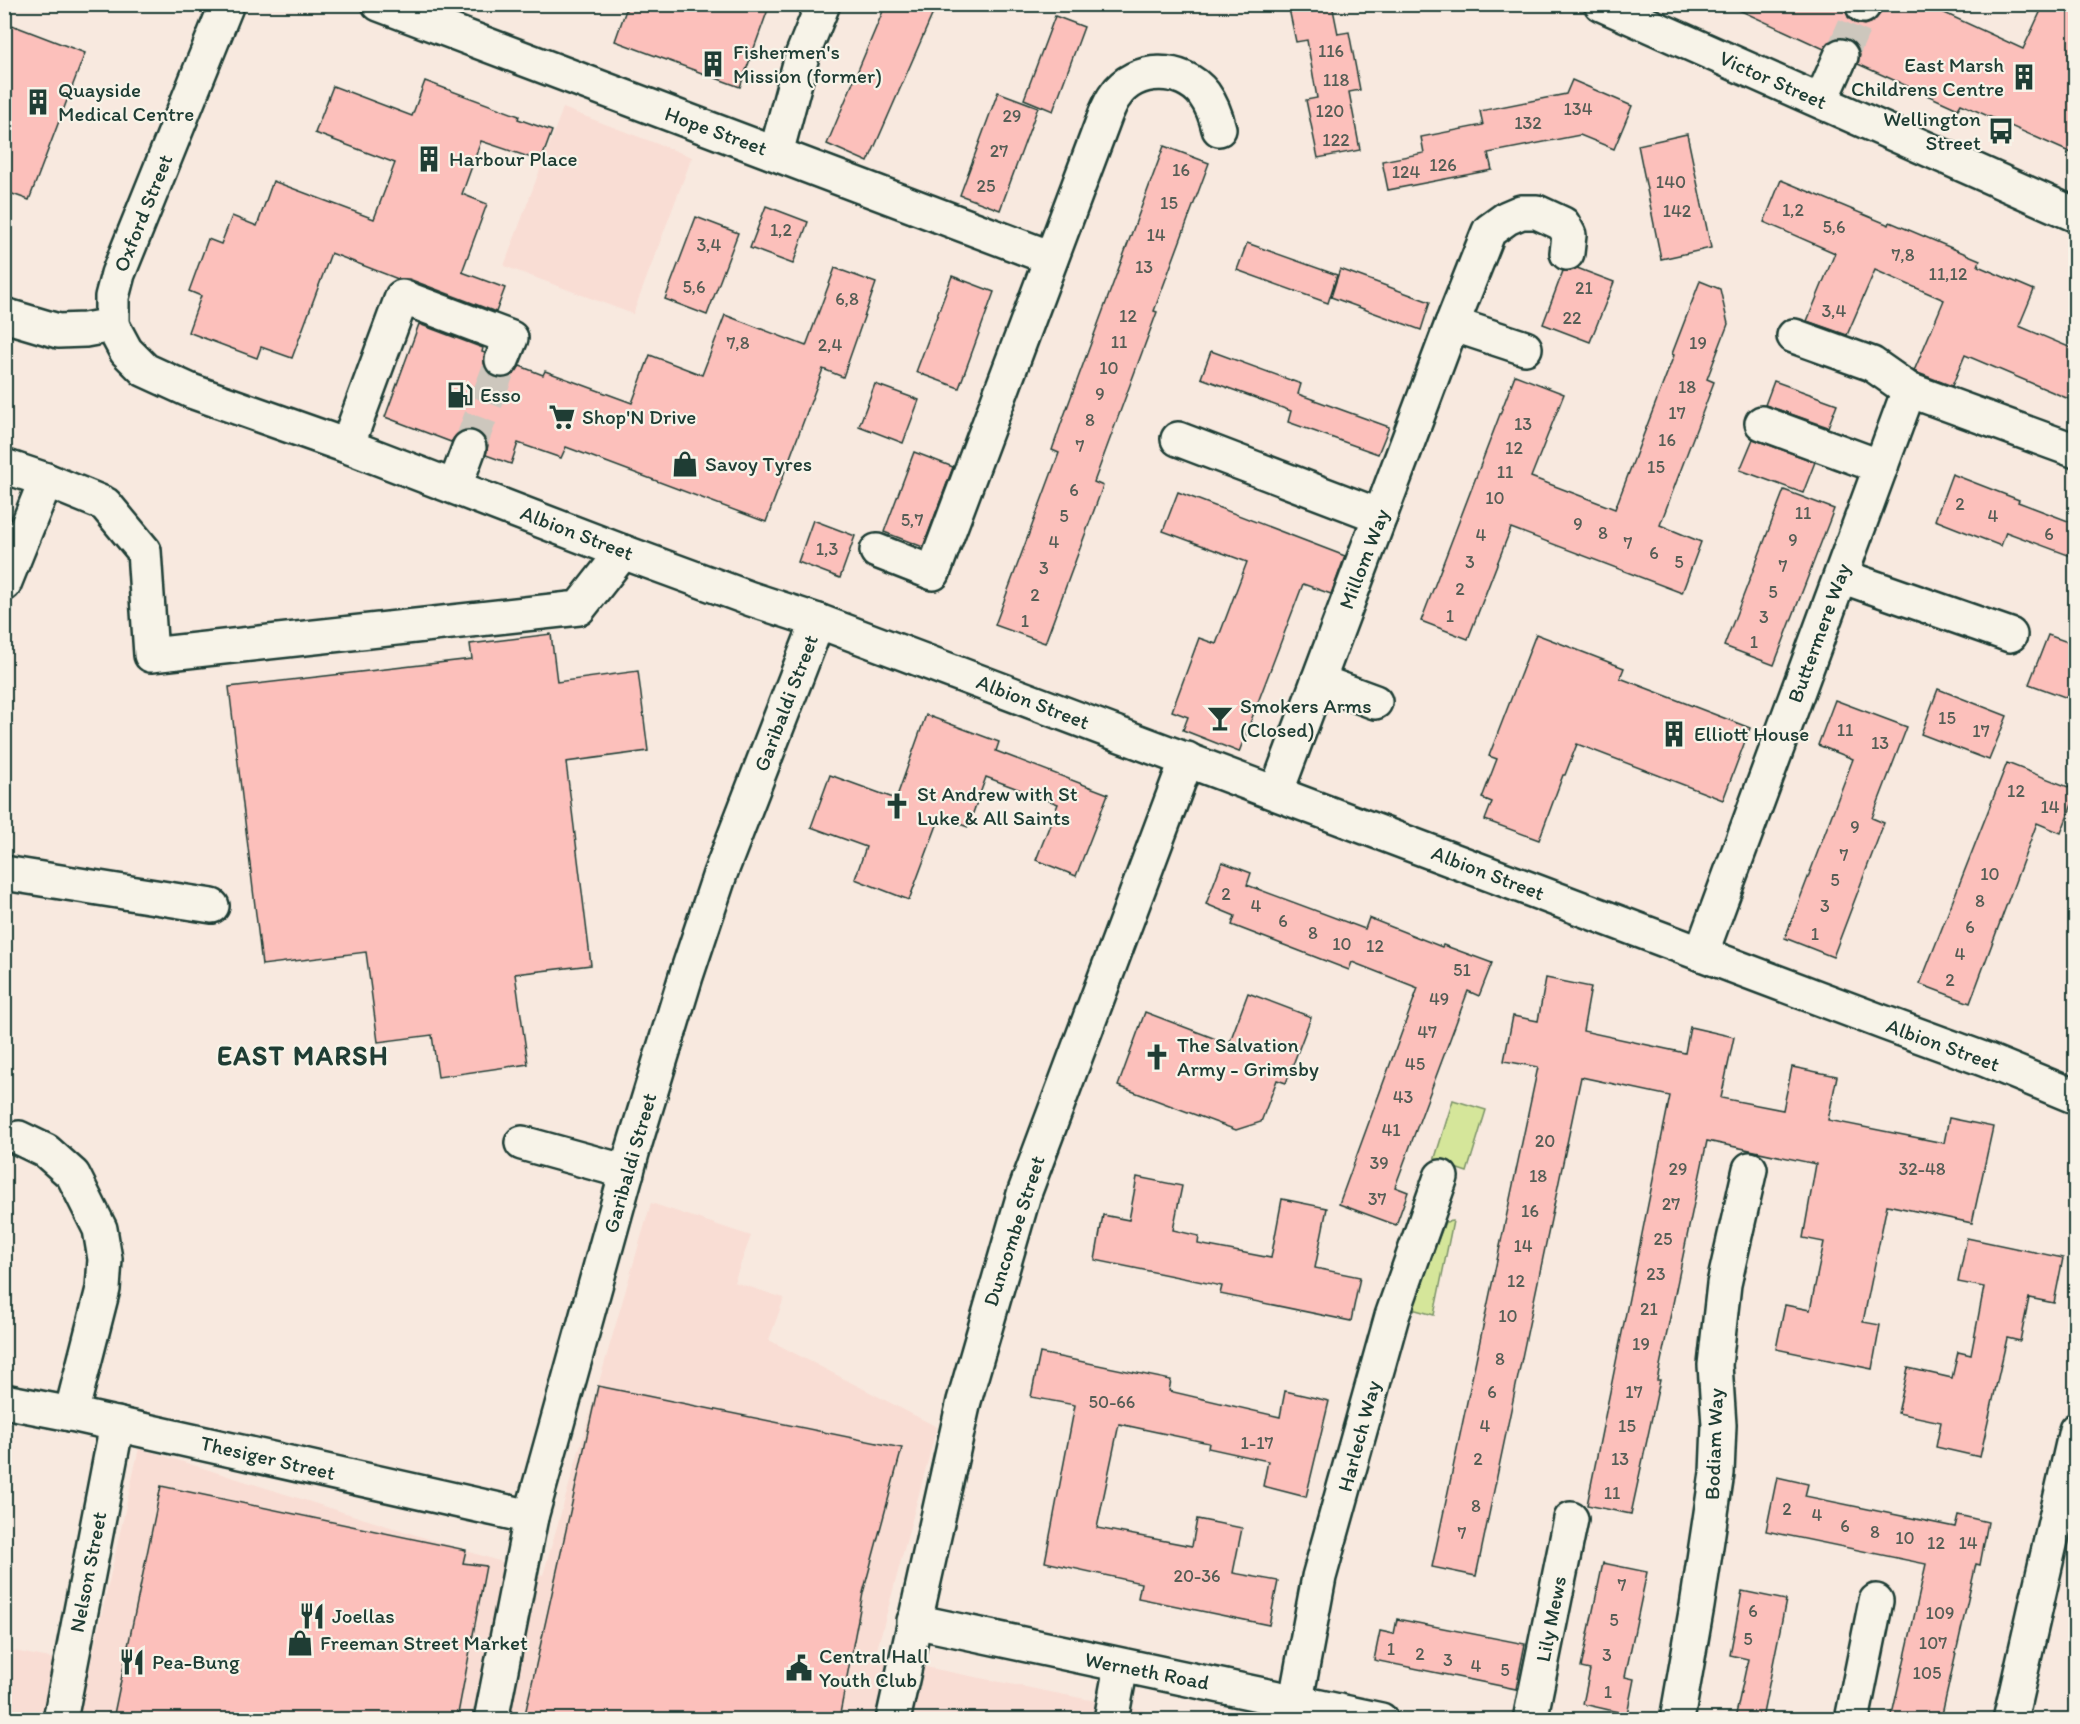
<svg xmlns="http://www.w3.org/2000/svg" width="2080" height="1724" font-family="Itim,sans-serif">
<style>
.built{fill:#f9ddd4}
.green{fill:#d5e69a;stroke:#7a9267;stroke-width:1.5}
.building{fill:#fcc0bb;stroke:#1f3d34;stroke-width:1.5}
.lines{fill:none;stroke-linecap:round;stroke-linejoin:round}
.minor-tunnel{stroke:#cdc7bd;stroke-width:33;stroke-dasharray:33 16;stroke-linecap:butt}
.minor-casing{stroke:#1f3d34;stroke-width:38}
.minor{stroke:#f7f3e8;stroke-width:33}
.labels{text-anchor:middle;stroke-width:4.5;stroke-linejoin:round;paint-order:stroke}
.number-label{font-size:18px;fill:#565e56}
.poi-label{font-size:21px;fill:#1f3d34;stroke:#f7f3e8;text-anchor:start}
.street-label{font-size:21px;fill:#1f3d34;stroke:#f7f3e8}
.district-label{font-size:27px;font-weight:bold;letter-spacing:1.5px;fill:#1f3d34;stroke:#f7f3e8}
</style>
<rect width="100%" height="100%" fill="#f8e9df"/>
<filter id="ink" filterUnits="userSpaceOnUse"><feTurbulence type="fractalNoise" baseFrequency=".0167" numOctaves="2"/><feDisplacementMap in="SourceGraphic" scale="12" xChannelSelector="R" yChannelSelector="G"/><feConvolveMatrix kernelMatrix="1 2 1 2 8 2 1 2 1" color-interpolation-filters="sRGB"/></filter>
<g filter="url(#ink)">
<g class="built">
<polygon points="563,108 692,157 633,314 504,266"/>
<polygon points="651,1203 751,1236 734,1282 784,1298 769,1340 937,1427 875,1657 1186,1719 5,1719 4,1649 90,1666 139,1448 543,1575"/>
</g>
<g class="green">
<polygon points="1453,1100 1486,1110 1467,1172 1434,1161"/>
<polygon points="1453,1221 1434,1315 1412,1309 1445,1222"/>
</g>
<g class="building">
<polygon points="628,4 770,4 740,87 615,41"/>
<polygon points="886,4 937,4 868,162 827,144"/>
<polygon points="1288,4 1332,4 1338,34 1349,32 1360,90 1349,92 1360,150 1318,158 1306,100 1317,98 1307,40 1296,42"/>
<polygon points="1726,4 1845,4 1848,17 1855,23 1864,25 1874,21 1880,14 1882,4 1925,4 2023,49 2044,4 2076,4 2076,155 1961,104 1958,109 1858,64 1860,55 1856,45 1848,39 1838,37 1830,41 1824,49"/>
<polygon points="1055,16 1084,27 1053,111 1024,99"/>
<polygon points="4,22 85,53 29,200 4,191"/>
<polygon points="1572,80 1632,106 1614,149 1580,135 1488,153 1492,170 1388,190 1382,161 1424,153 1421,137 1483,125 1480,111 1566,94"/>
<polygon points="425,81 519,116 518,119 552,131 541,161 481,141 462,194 487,204 462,272 505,288 496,312 409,279 398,279 331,253 292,358 261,347 257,358 188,332 201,296 189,291 208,239 221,244 232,216 257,226 273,181 374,219 395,163 315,133 333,86 412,116"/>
<polygon points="998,92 1038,107 1000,210 960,195"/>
<polygon points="1687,134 1711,248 1661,259 1638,145"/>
<polygon points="1164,146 1209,163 1154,311 1157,312 1094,482 1103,486 1045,643 995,625 1059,453 1052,450 1061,424"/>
<polygon points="1781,180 1889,225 1890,222 1980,260 1978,266 2034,290 2019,326 2076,350 2076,402 1965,355 1952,386 1918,373 1914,371 1944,300 1875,270 1847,335 1807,321 1835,253 1764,222"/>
<polygon points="766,206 808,222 793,264 750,248"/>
<polygon points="696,217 738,233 707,315 665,299"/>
<polygon points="1247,243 1337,275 1328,303 1237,270"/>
<polygon points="835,268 876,283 843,377 823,369 766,522 566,447 561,458 518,443 511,464 486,455 488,445 484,436 475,430 465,430 458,433 451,442 385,417 419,324 483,348 482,352 485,353 484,363 488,372 495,378 504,379 513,375 520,366 543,375 545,371 632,403 650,355 702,375 725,315 806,346"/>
<polygon points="1577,268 1614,282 1590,342 1543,324 1563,271"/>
<polygon points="1340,269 1430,302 1421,330 1331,297"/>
<polygon points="952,276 994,292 959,388 916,372"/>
<polygon points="1700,281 1720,289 1728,324 1707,379 1714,382 1660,525 1701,542 1682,593 1511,528 1468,639 1421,621 1515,375 1564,394 1531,477 1615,509 1674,355 1672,354"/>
<polygon points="1211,351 1301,384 1298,394 1389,427 1378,454 1288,422 1291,411 1201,378"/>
<polygon points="1774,381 1837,404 1828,427 1765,405"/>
<polygon points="875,384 919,400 903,443 859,426"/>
<polygon points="1753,439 1815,462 1803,493 1740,470"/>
<polygon points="914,452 953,467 923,547 884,532"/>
<polygon points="1952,474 2019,500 2018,502 2076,524 2076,558 2006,532 2001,546 1935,520"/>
<polygon points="1784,490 1834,509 1774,665 1724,646"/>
<polygon points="1178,492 1345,556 1331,594 1303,584 1239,752 1183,730 1188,717 1172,711 1199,638 1216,644 1247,562 1163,531"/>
<polygon points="813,520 855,536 840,578 798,562"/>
<polygon points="551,634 557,682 638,671 648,751 566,762 591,965 515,974 528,1064 438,1077 432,1035 378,1042 366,952 262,965 229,687 472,659 470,644"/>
<polygon points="1536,634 1624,668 1620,678 1750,728 1723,800 1577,744 1565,775 1563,775 1539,840 1485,820 1492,802 1482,798 1497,759 1489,756"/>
<polygon points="2048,635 2076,645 2076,701 2029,684"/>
<polygon points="1938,689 2007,716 1989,760 1921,734"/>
<polygon points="1835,700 1907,727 1872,818 1884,823 1833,957 1785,938 1853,759 1818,745"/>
<polygon points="926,715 999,742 996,751 1108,794 1076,876 1036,860 1058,804 986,777 968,827 940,817 909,900 855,879 866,847 811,827 830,775 896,799"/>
<polygon points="2007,763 2076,790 2076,794 2061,833 2037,823 1970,1003 1920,984"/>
<polygon points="1222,862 1251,873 1247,885 1365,929 1369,918 1442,947 1443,945 1492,963 1479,996 1468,991 1419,1122 1395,1187 1408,1192 1396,1225 1339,1204 1418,988 1352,962 1349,970 1232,925 1235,916 1206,904"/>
<polygon points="1546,978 1591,987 1583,1031 1685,1053 1690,1027 1734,1037 1721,1098 1783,1110 1792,1067 1837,1076 1828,1120 1944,1143 1949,1118 1993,1127 1972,1223 1887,1205 1863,1322 1880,1325 1872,1369 1776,1349 1785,1305 1810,1310 1824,1242 1803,1238 1816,1164 1707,1141 1657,1380 1660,1380 1631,1514 1587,1505 1670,1096 1581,1077 1476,1576 1432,1567 1538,1067 1504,1061 1513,1016 1538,1021"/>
<polygon points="1248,993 1311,1017 1286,1083 1277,1080 1261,1122 1236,1130 1118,1086 1145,1012 1229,1044"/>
<polygon points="1137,1177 1182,1186 1173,1230 1199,1236 1198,1244 1271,1258 1282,1199 1327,1208 1315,1268 1360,1277 1351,1321 1220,1294 1222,1286 1095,1260 1103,1215 1129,1220"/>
<polygon points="1967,1238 2063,1258 2054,1303 2029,1298 2020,1341 2007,1338 1980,1457 1936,1447 1941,1422 1898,1413 1908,1368 1952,1378 1958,1352 1971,1355 1984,1287 1958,1282"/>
<polygon points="1040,1353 1171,1380 1169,1391 1280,1417 1285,1391 1329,1401 1306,1497 1263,1486 1268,1461 1208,1448 1209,1443 1119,1424 1097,1528 1192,1546 1197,1519 1242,1528 1233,1573 1278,1581 1269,1625 1138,1598 1141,1583 1045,1562 1075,1405 1031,1397"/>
<polygon points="598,1386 902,1448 863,1593 839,1719 524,1719"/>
<polygon points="1777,1477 1808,1484 1805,1496 1955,1527 1958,1515 1988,1522 1980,1565 1976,1564 1941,1719 1891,1719 1926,1564 1766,1531"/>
<polygon points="161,1486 466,1550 463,1563 486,1566 457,1719 113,1719"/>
<polygon points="1603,1563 1647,1572 1625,1677 1634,1679 1627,1714 1583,1704 1590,1670 1581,1668"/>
<polygon points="1742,1591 1786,1600 1762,1719 1735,1719 1748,1659 1730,1655"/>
<polygon points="1397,1619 1525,1644 1516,1689 1374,1660 1380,1631 1394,1634"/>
</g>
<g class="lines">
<g class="minor-tunnel">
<polyline points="1841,56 1863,6"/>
<polyline points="469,448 502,360"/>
</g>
<g class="minor-casing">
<g id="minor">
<polyline points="379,4 1051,258"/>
<polyline points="1601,4 2076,215"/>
<polyline points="1863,6 1864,4"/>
<polyline points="1821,101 1841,56"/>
<polyline points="776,153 802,56 823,4"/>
<polyline points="4,315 58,331 85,330 112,325"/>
<polyline points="1452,324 1525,348"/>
<polyline points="112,325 126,351 145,370 191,391 347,446 623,552 751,599 818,621 1885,1023 1986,1060 2076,1097"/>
<polyline points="112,325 112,297 118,274 227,4"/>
<polyline points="1794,336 1872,364 1909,390 2076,451"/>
<polyline points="1762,423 1881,467"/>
<polyline points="1178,439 1380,516"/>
<polyline points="347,446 402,297 511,338 502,360"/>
<polyline points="4,466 46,480 105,504 144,551 151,655 579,608 623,552"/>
<polyline points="455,486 469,448"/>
<path d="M877,551L933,573L1106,113C1109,107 1111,101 1115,96C1135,66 1183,66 1204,94C1212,105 1216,116 1219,129"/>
<polyline points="1841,576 2010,635"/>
<polyline points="4,584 46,480"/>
<polyline points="1318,681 1375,702"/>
<polyline points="1276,793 1452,324 1489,231 1507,218 1521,212 1537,212 1563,224 1569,235 1567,253"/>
<polyline points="4,873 212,906"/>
<polyline points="1701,954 1909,390"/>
<polyline points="19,1138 46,1151 73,1175 100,1229 105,1259 103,1289 71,1414"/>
<polyline points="522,1143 627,1172"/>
<polyline points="4,1401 71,1414 531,1517"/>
<polyline points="914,1621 1381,1720"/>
<polyline points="1296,1700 1319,1577 1392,1316 1441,1177"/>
<polyline points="60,1720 117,1424"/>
<polyline points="491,1720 531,1517 632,1153 686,976 720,874 818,621"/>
<polyline points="893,1720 964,1401 1024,1194 1187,759"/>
<polyline points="1111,1720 1121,1666"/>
<polyline points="1530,1720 1571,1519"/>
<polyline points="1677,1720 1697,1606 1717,1473 1719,1425 1715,1365 1724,1284 1750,1169"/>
<polyline points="1852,1720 1876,1601"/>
<polyline points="2010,1720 2076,1430"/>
</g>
</g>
<use href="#minor" class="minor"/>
</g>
</g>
<defs>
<g id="building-bare" transform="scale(2.07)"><path d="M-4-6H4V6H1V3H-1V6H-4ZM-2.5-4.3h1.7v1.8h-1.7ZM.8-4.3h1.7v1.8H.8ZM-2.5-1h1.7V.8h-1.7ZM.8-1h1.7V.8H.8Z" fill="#1f3d34" stroke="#f7f3e8" stroke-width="2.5" paint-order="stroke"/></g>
<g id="bus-bare" transform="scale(2.07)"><path d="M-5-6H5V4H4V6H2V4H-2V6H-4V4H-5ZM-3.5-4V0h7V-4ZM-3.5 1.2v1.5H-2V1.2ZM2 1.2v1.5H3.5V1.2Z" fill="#1f3d34" stroke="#f7f3e8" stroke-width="2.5" paint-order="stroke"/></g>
<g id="fuel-bare" transform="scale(2.07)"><path d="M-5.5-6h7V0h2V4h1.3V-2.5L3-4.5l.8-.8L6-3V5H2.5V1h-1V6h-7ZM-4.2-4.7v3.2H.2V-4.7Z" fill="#1f3d34" stroke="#f7f3e8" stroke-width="2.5" paint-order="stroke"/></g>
<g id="supermarket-bare" transform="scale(2.07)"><path d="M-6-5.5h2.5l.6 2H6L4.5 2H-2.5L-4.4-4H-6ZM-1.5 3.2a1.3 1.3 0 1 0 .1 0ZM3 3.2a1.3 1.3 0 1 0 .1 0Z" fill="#1f3d34" stroke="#f7f3e8" stroke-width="2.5" paint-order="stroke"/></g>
<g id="shop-bare" transform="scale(2.07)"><path d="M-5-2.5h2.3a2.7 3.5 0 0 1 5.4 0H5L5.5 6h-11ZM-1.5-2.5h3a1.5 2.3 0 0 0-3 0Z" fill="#1f3d34" stroke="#f7f3e8" stroke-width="2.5" paint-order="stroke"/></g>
<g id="bar-bare" transform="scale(2.07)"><path d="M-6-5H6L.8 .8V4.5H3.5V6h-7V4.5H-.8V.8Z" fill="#1f3d34" stroke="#f7f3e8" stroke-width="2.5" paint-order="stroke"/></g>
<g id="church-bare" transform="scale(2.07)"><path d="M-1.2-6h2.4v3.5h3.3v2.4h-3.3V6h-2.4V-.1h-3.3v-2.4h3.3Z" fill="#1f3d34" stroke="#f7f3e8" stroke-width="2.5" paint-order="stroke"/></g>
<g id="restaurant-bare" transform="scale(2.07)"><path d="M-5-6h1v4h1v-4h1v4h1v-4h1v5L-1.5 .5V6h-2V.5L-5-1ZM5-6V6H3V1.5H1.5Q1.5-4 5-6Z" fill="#1f3d34" stroke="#f7f3e8" stroke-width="2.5" paint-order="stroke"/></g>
<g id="civic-bare" transform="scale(2.07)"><path d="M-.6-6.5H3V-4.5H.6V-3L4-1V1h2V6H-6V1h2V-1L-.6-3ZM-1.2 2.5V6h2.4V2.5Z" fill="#1f3d34" stroke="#f7f3e8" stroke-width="2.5" paint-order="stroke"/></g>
</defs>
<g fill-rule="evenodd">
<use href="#building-bare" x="713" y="64"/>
<use href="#building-bare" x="2024" y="77"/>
<use href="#building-bare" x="38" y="102"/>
<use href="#bus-bare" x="2001" y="131"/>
<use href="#building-bare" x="429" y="159"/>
<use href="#fuel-bare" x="460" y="395"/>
<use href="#supermarket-bare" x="562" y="417"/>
<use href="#shop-bare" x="685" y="464"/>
<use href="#bar-bare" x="1220" y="718"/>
<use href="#building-bare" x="1674" y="734"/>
<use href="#church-bare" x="897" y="806"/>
<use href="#church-bare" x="1157" y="1057"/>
<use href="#restaurant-bare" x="312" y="1616"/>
<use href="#shop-bare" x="300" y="1643"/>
<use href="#restaurant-bare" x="132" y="1662"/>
<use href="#civic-bare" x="799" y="1668"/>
</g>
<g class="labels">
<g class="number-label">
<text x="1331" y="57">116</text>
<text x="1336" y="86">118</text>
<text x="1578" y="115">134</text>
<text x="1330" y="117">120</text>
<text x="1012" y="122">29</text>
<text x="1528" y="129">132</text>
<text x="1336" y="146">122</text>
<text x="999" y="157">27</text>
<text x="1443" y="171">126</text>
<text x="1181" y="176">16</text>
<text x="1406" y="178">124</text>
<text x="1671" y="188">140</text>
<text x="986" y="192">25</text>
<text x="1169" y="209">15</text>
<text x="1793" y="216">1,2</text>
<text x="1677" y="217">142</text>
<text x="1834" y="233">5,6</text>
<text x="781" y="236">1,2</text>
<text x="1156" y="241">14</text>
<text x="709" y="251">3,4</text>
<text x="1903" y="261">7,8</text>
<text x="1144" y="273">13</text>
<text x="1948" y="280">11,12</text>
<text x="694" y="293">5,6</text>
<text x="1584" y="294">21</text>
<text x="847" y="305">6,8</text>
<text x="1834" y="317">3,4</text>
<text x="1128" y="322">12</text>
<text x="1572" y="324">22</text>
<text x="1119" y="348">11</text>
<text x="738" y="349">7,8</text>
<text x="1698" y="349">19</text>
<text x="830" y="351">2,4</text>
<text x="1109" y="374">10</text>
<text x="1687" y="393">18</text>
<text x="1100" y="400">9</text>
<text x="1677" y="419">17</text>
<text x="1090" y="426">8</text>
<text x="1523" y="430">13</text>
<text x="1667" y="446">16</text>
<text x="1080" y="452">7</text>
<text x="1514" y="454">12</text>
<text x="1656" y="473">15</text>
<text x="1505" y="478">11</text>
<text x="1074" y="496">6</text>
<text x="1495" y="504">10</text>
<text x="1960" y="510">2</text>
<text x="1803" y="519">11</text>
<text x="1064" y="522">5</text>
<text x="1993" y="522">4</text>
<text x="912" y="526">5,7</text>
<text x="1578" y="530">9</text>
<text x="1603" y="539">8</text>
<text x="2049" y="540">6</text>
<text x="1481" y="541">4</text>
<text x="1793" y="546">9</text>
<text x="1054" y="548">4</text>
<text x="1628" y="549">7</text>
<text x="827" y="555">1,3</text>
<text x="1654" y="559">6</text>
<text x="1470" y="568">3</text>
<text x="1679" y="568">5</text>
<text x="1783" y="572">7</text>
<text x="1044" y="574">3</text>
<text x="1460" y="595">2</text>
<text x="1773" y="598">5</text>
<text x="1035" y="601">2</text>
<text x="1450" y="622">1</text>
<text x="1764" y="623">3</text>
<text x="1025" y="627">1</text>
<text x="1754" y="648">1</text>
<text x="1947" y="724">15</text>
<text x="1845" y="736">11</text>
<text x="1981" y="737">17</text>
<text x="1880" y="749">13</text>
<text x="2016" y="797">12</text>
<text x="2050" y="813">14</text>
<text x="1855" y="833">9</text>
<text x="1844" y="861">7</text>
<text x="1990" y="880">10</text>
<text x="1835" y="886">5</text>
<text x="1226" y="900">2</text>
<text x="1980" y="907">8</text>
<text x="1256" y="912">4</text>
<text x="1825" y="912">3</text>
<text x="1283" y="927">6</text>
<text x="1970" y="933">6</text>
<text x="1313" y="939">8</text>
<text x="1815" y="940">1</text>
<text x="1342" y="950">10</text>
<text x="1375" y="952">12</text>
<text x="1960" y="960">4</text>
<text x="1462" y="976">51</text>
<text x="1950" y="986">2</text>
<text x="1439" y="1005">49</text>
<text x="1427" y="1038">47</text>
<text x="1415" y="1070">45</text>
<text x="1403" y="1103">43</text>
<text x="1391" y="1136">41</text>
<text x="1545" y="1147">20</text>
<text x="1379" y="1169">39</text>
<text x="1678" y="1175">29</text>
<text x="1922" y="1175">32-48</text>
<text x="1538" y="1182">18</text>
<text x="1377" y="1205">37</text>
<text x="1671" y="1210">27</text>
<text x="1530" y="1217">16</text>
<text x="1663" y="1245">25</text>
<text x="1523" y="1252">14</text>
<text x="1656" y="1280">23</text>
<text x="1516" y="1287">12</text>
<text x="1649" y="1315">21</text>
<text x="1508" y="1322">10</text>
<text x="1641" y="1350">19</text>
<text x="1500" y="1365">8</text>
<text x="1492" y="1398">6</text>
<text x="1634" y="1398">17</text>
<text x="1112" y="1408">50-66</text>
<text x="1485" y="1432">4</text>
<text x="1627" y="1432">15</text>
<text x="1257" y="1449">1-17</text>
<text x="1478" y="1465">2</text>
<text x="1620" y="1465">13</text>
<text x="1612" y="1499">11</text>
<text x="1476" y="1512">8</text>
<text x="1787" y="1515">2</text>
<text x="1817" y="1521">4</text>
<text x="1845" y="1532">6</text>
<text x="1875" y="1538">8</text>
<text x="1462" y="1539">7</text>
<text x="1905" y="1544">10</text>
<text x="1936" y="1549">12</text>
<text x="1968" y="1549">14</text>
<text x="1197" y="1582">20-36</text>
<text x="1622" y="1591">7</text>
<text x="1753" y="1617">6</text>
<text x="1940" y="1619">109</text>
<text x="1614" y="1626">5</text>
<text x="1748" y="1645">5</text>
<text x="1933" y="1649">107</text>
<text x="1391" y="1655">1</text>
<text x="1420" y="1660">2</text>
<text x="1607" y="1661">3</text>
<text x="1448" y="1666">3</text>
<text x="1476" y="1672">4</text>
<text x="1505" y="1676">5</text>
<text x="1927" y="1679">105</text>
<text x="1608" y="1698">1</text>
</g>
<g class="poi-label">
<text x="733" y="59">Fishermen's<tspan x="733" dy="24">Mission (former)</tspan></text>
<text x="2004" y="72" text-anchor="end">East Marsh<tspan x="2004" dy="24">Childrens Centre</tspan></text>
<text x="58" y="97">Quayside<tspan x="58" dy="24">Medical Centre</tspan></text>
<text x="1981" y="126" text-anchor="end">Wellington<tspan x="1981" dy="24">Street</tspan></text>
<text x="449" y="166">Harbour Place</text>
<text x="480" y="402">Esso</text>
<text x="582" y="424">Shop'N Drive</text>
<text x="705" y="471">Savoy Tyres</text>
<text x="1240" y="713">Smokers Arms<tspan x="1240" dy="24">(Closed)</tspan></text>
<text x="1694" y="741">Elliott House</text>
<text x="917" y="801">St Andrew with St<tspan x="917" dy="24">Luke &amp; All Saints</tspan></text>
<text x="1177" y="1052">The Salvation<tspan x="1177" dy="24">Army - Grimsby</tspan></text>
<text x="332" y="1623">Joellas</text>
<text x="320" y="1650">Freeman Street Market</text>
<text x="819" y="1663">Central Hall<tspan x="819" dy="24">Youth Club</tspan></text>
<text x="152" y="1669">Pea-Bung</text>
</g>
<g class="street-label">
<text transform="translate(1773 80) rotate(24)" y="7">Victor Street</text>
<text transform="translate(716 131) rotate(20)" y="7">Hope Street</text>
<text transform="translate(143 213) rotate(-68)" y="7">Oxford Street</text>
<text transform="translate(577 533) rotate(21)" y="7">Albion Street</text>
<text transform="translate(1364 559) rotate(-69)" y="7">Millom Way</text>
<text transform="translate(1819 633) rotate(-70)" y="7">Buttermere Way</text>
<text transform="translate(1033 702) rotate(21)" y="7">Albion Street</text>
<text transform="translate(786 703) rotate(-69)" y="7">Garibaldi Street</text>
<text transform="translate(1488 873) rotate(21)" y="7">Albion Street</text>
<text transform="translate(1943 1045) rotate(20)" y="7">Albion Street</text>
<text transform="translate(630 1163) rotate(-74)" y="7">Garibaldi Street</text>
<text transform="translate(1014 1231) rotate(-72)" y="7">Duncombe Street</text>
<text transform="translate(1359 1436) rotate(-75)" y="7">Harlech Way</text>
<text transform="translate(1714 1444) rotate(-88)" y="7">Bodiam Way</text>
<text transform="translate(268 1458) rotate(13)" y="7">Thesiger Street</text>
<text transform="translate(88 1572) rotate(-79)" y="7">Nelson Street</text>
<text transform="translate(1551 1619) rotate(-79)" y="7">Lily Mews</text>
<text transform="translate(1147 1671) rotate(11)" y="7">Werneth Road</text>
</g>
<g class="district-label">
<text x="303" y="1065">EAST MARSH</text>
</g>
</g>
<rect width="2080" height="1724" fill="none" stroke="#f7f3e8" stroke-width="24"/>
<rect x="12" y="12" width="2056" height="1700" fill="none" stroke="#1f3d34" stroke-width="2" filter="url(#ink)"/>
</svg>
